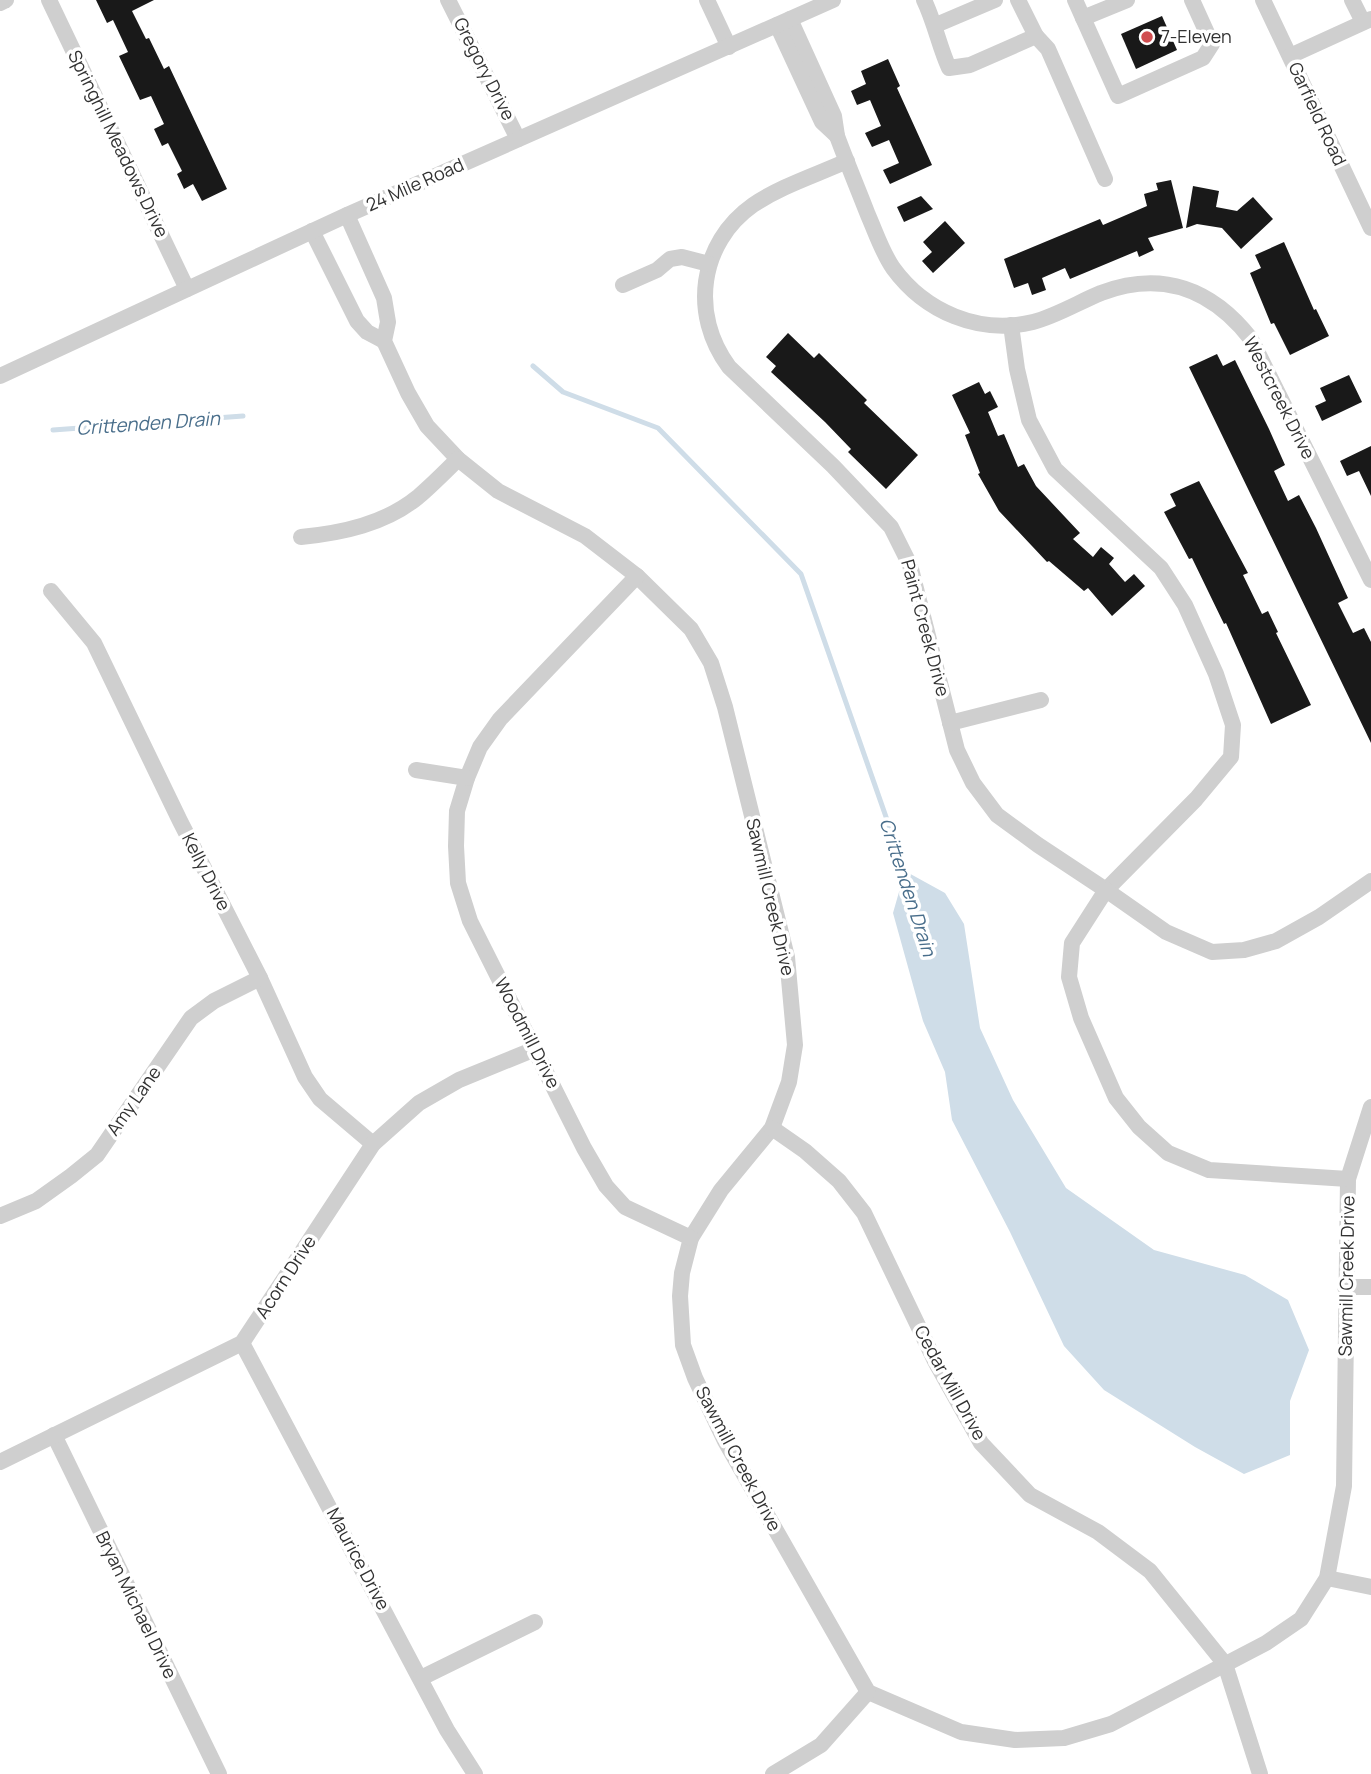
<svg xmlns="http://www.w3.org/2000/svg" width="1371" height="1774" font-family="Manrope,sans-serif">
<style>
.water{fill:#cfdde8}
.lines{fill:none;stroke-linecap:round;stroke-linejoin:round}
.stream{stroke:#cfdde8;stroke-width:5}
.building{fill:#191919}
.minor{stroke:#cfcfcf;stroke-width:16}
.poi-dot{fill:#d04d50;stroke:#fff;stroke-width:2.5}
.labels{text-anchor:middle;stroke-width:7;stroke-linejoin:round;paint-order:stroke}
.poi-label{font-size:18px;fill:#323232;stroke:#fff;text-anchor:start}
.street-label{font-size:18px;fill:#323232;stroke:#fff}
.water-label{font-size:19px;font-style:italic;fill:#496e8b;stroke:#fff}
</style>
<rect width="100%" height="100%" fill="#fff"/>
<polygon class="water" points="905,871 945,893 964,924 980,1028 1013,1100 1066,1188 1154,1250 1245,1275 1288,1300 1309,1350 1290,1401 1290,1455 1244,1474 1195,1447 1104,1390 1064,1346 1010,1232 952,1120 945,1072 923,1021 893,913"/>
<g class="lines">
<g class="stream">
<polyline points="533,366 563,392 658,428 801,574 906,874"/>
<polyline points="53,430 243,416"/>
</g>
</g>
<g class="building">
<polygon points="96,0 154,0 132,11 146,39 149,38 164,69 169,66 227,189 202,201 193,184 184,189 177,174 182,171 168,143 162,146 154,129 164,124 151,96 140,100 119,56 128,52 113,20 107,23"/>
<polygon points="1162,16 1177,50 1136,69 1121,34"/>
<polygon points="888,59 900,86 897,88 932,165 890,184 883,170 899,163 889,140 872,147 865,133 881,126 870,100 857,105 851,91 866,84 861,71"/>
<polygon points="1171,180 1183,228 1148,238 1154,250 1139,257 1137,251 1070,279 1065,268 1042,278 1046,290 1032,295 1028,283 1014,288 1004,259 1100,219 1103,225 1147,206 1144,194 1158,190 1156,183"/>
<polygon points="1193,186 1219,191 1216,207 1237,211 1253,197 1273,219 1241,249 1222,228 1197,224 1186,228"/>
<polygon points="921,196 933,209 904,222 897,207"/>
<polygon points="945,221 965,243 933,273 922,261 932,252 923,242"/>
<polygon points="1284,242 1314,310 1316,309 1329,336 1290,355 1274,323 1271,324 1250,273 1261,268 1255,255"/>
<polygon points="788,333 814,358 819,353 867,400 864,403 918,455 886,489 848,452 851,449 825,422 771,372 776,366 766,357"/>
<polygon points="1217,354 1223,366 1235,360 1269,429 1285,465 1274,471 1288,501 1299,495 1316,528 1348,598 1338,603 1353,633 1364,628 1371,642 1371,743 1189,367"/>
<polygon points="1349,375 1362,402 1322,421 1315,406 1326,401 1320,388"/>
<polygon points="979,382 985,394 990,391 998,407 988,412 998,436 1004,434 1018,467 1024,464 1036,486 1080,533 1073,539 1093,557 1101,547 1114,558 1109,564 1125,582 1134,574 1145,586 1112,616 1088,588 1084,591 1049,561 1047,562 999,511 978,474 980,473 965,435 970,433 952,395"/>
<polygon points="1371,446 1371,496 1359,471 1347,476 1340,461"/>
<polygon points="1199,481 1248,573 1243,575 1262,614 1268,611 1278,632 1276,633 1311,705 1271,724 1226,623 1224,624 1192,558 1189,559 1164,512 1176,506 1170,494"/>
</g>
<g class="lines">
<g class="minor">
<polyline points="49,0 187,289"/>
<polyline points="448,0 518,139"/>
<polyline points="707,0 729,47"/>
<path d="M924,0C935,23 939,46 949,68L970,65L1036,36L1048,49L1105,179"/>
<polyline points="1018,0 1036,36"/>
<polyline points="1075,0 1118,96 1203,58 1212,44 1192,0"/>
<polyline points="1263,0 1371,228"/>
<polyline points="1352,0 1363,22"/>
<polyline points="0,3 6,0"/>
<polyline points="1083,18 1127,0"/>
<path d="M790,19L834,116L837,136C847,163 858,189 868,215C876,233 882,252 893,268C925,312 979,335 1033,322C1056,316 1079,302 1101,293C1162,270 1212,289 1251,339L1371,580"/>
<polyline points="777,25 822,122 837,136"/>
<polyline points="936,25 995,0"/>
<polyline points="1290,56 1371,19"/>
<path d="M847,161C816,175 781,186 753,205C699,243 690,315 729,367L833,466L891,527L910,565L957,750L973,783L997,815L1038,845L1106,890L1196,799L1231,757L1233,725L1216,674L1185,605L1161,568L1055,469L1029,420L1017,369L1011,325"/>
<polyline points="347,215 384,298 388,322 384,341 408,393 427,426 458,459 498,491 585,536 637,576 691,629 711,663 725,707 787,957 795,1045 789,1082 772,1128 721,1190 691,1238 682,1273 680,1296 683,1345 695,1378 725,1441 868,1692 961,1732 1015,1740 1064,1738 1111,1724 1266,1643 1301,1619 1327,1578 1344,1486 1348,1179 1371,1107"/>
<polyline points="312,231 357,321 367,332 384,341"/>
<polyline points="623,285 657,270 670,259 682,257 709,264"/>
<polyline points="0,376 347,215 833,0"/>
<path d="M301,537C342,533 385,524 418,497C432,485 445,472 458,459"/>
<polyline points="637,576 500,719 480,747 467,778 457,811 456,846 458,883 470,921 584,1148 606,1186 625,1207 691,1238"/>
<polyline points="51,591 94,643 180,821 260,978 305,1077 320,1099 373,1144"/>
<polyline points="950,723 1041,700"/>
<polyline points="416,770 467,778"/>
<polyline points="772,1128 805,1151 839,1181 864,1213 935,1361 981,1443 1030,1495 1098,1532 1150,1571 1225,1664 1260,1774"/>
<polyline points="1348,1179 1209,1170 1168,1153 1139,1127 1116,1098 1081,1018 1069,977 1072,943 1106,890 1166,932 1212,952 1244,950 1276,941 1319,917 1371,881"/>
<polyline points="0,1216 36,1201 71,1176 97,1155 191,1018 214,1001 260,978"/>
<polyline points="1345,1287 1371,1287"/>
<polyline points="242,1343 447,1730 475,1774"/>
<polyline points="54,1435 219,1774"/>
<polyline points="0,1462 242,1343 373,1144 419,1103 459,1080 535,1049"/>
<polyline points="1327,1578 1371,1587"/>
<polyline points="421,1678 535,1622"/>
<polyline points="773,1774 821,1745 868,1692"/>
</g>
</g>
<circle class="poi-dot" cx="1147" cy="37" r="7"/>
<g class="labels">
<g class="poi-label">
<text x="1161" y="43">7-Eleven</text>
</g>
<g class="street-label">
<text transform="translate(484 69) rotate(63)" y="6">Gregory Drive</text>
<text transform="translate(1317 114) rotate(65)" y="6">Garfield Road</text>
<text transform="translate(118 144) rotate(64)" y="6">Springhill Meadows Drive</text>
<text transform="translate(415 185) rotate(-24)" y="6">24 Mile Road</text>
<text transform="translate(1279 398) rotate(63)" y="6">Westcreek Drive</text>
<text transform="translate(925 628) rotate(75)" y="6">Paint Creek Drive</text>
<text transform="translate(206 872) rotate(63)" y="6">Kelly Drive</text>
<text transform="translate(770 897) rotate(77)" y="6">Sawmill Creek Drive</text>
<text transform="translate(527 1033) rotate(63)" y="6">Woodmill Drive</text>
<text transform="translate(134 1101) rotate(-55)" y="6">Amy Lane</text>
<text transform="translate(1347 1276) rotate(-89)" y="6">Sawmill Creek Drive</text>
<text transform="translate(286 1277) rotate(-57)" y="6">Acorn Drive</text>
<text transform="translate(950 1383) rotate(61)" y="6">Cedar Mill Drive</text>
<text transform="translate(738 1459) rotate(62)" y="6">Sawmill Creek Drive</text>
<text transform="translate(358 1559) rotate(62)" y="6">Maurice Drive</text>
<text transform="translate(136 1605) rotate(64)" y="6">Bryan Michael Drive</text>
</g>
<g class="water-label">
<text transform="translate(148 423) rotate(-4)" y="7">Crittenden Drain</text>
<text transform="translate(908 887) rotate(72)" y="7">Crittenden Drain</text>
</g>
</g>
</svg>
